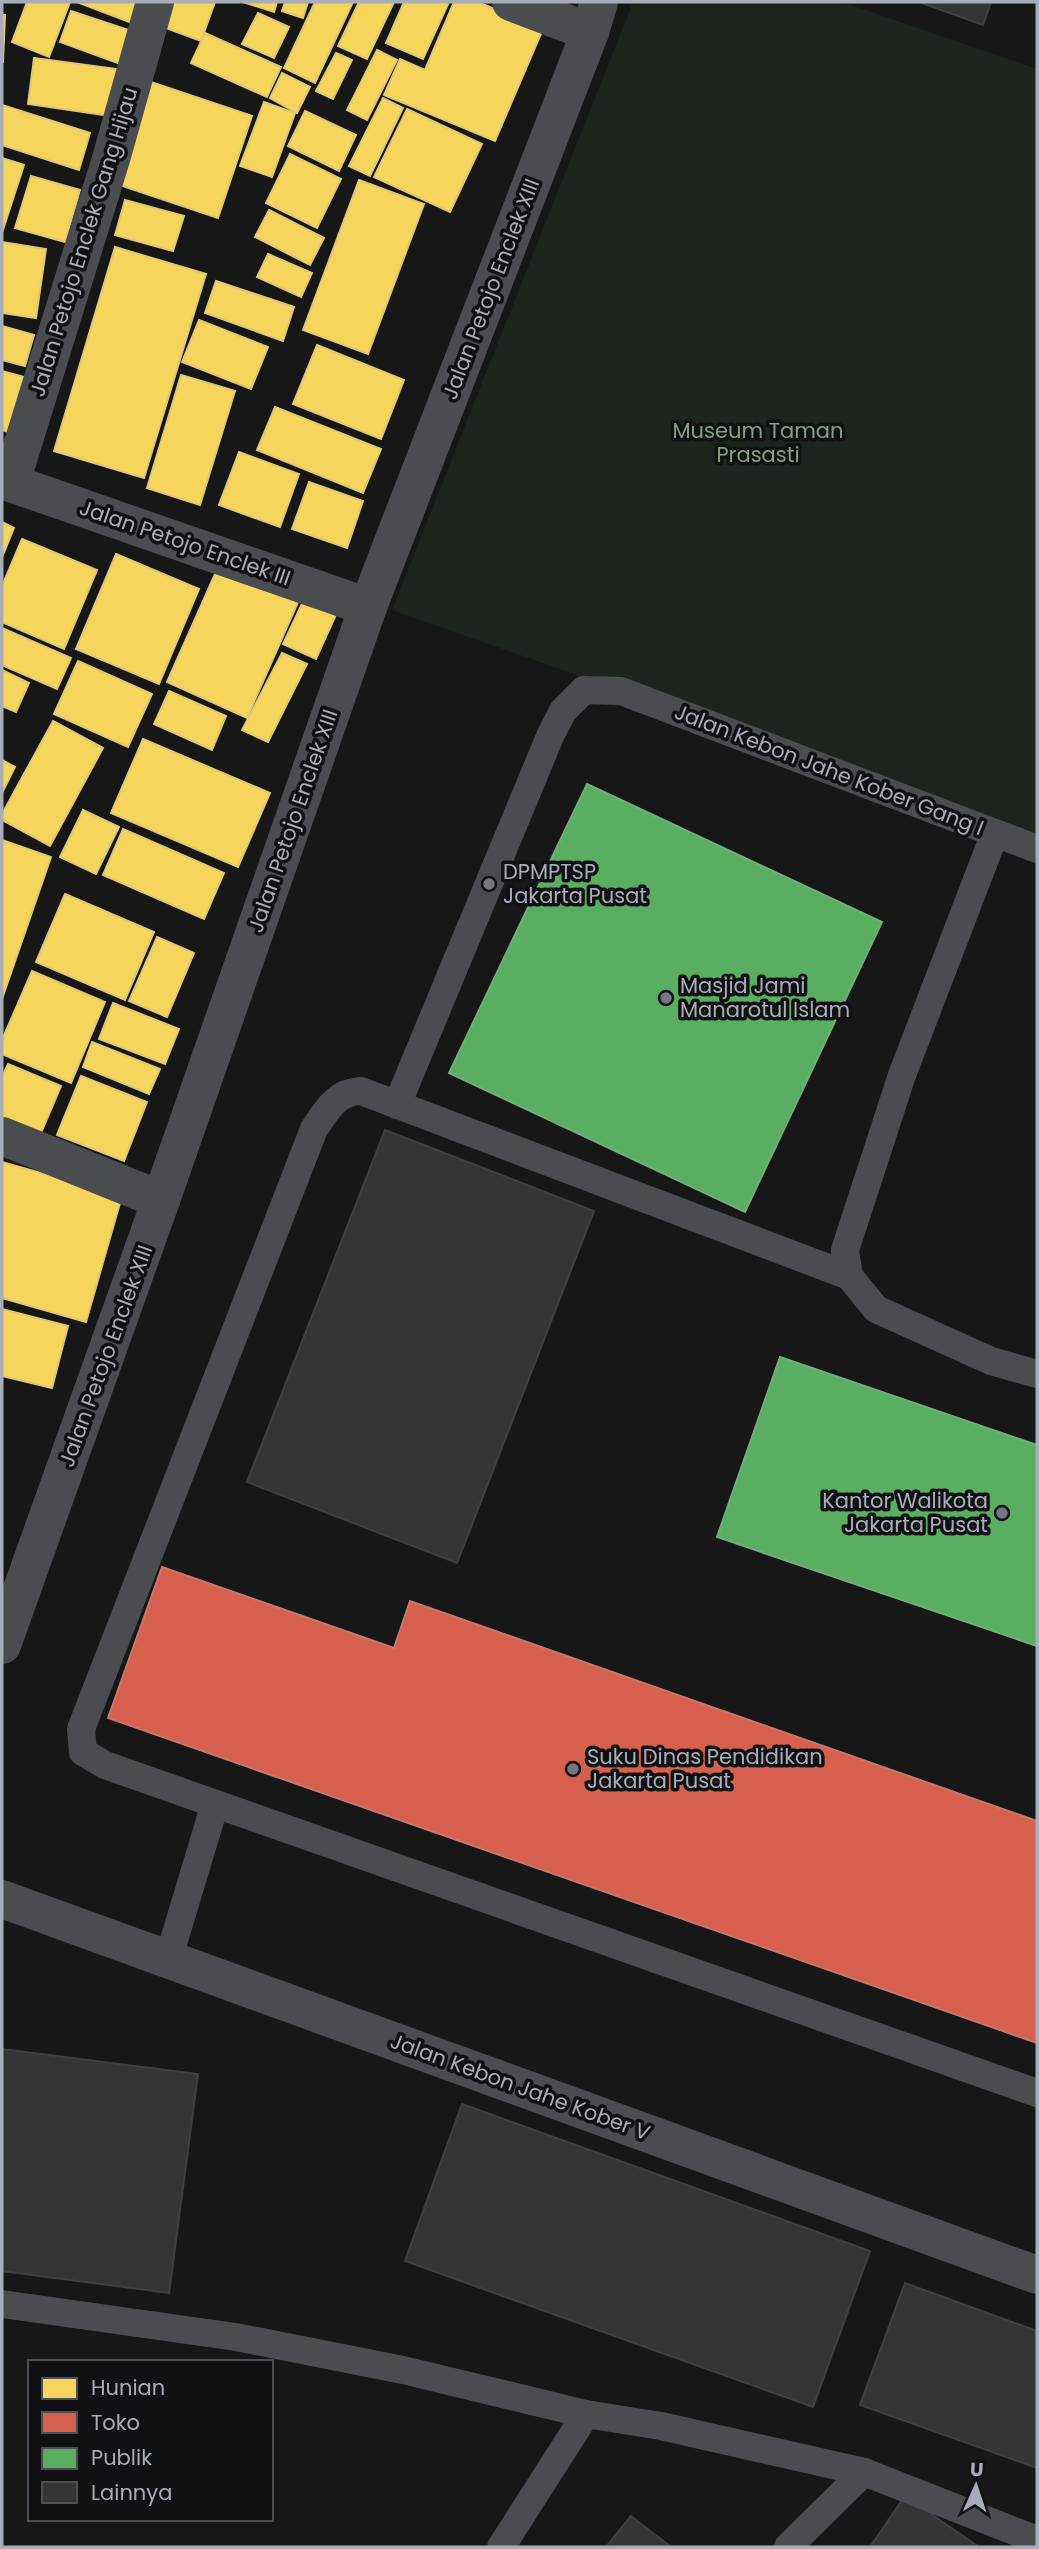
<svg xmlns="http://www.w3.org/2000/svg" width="1039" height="2549" font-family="Poppins,sans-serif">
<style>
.green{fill:#1d241e}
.homes{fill:#f6d55c;stroke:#dfc978;stroke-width:2}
.shops{fill:#d6604d;stroke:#c8776d;stroke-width:2}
.public{fill:#5aae61;stroke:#71ae7b;stroke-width:2}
.building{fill:#353536;stroke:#3f4043;stroke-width:2}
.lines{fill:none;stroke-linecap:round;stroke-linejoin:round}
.lane{stroke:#4b4c50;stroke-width:28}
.street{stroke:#4b4c50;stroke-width:38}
.poi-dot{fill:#757880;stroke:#111113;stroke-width:2.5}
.labels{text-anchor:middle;stroke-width:7;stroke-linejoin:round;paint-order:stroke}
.street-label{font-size:21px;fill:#a8adb8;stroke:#111113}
.park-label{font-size:21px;fill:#7fa381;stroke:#111113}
.poi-label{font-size:21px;fill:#a8adb8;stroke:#111113;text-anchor:start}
</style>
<rect width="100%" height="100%" fill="#171717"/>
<polygon class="green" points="633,2 842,2 1037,69 1037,837 392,610"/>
<g class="homes">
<polygon points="27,2 70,2 49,57 12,42"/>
<polygon points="77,2 145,2 137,25"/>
<polygon points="172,2 215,2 201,41 163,27"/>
<polygon points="243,2 277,2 274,12"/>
<polygon points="285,2 308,2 303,18 282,11"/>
<polygon points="315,2 353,2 315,83 284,68"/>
<polygon points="359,2 394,2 367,59 338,46"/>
<polygon points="404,2 449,2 423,59 386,43"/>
<polygon points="454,2 478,2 543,29 495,141 384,95 400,59 425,70"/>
<polygon points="71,11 134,32 123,65 60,42"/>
<polygon points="258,13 289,27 274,58 242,44"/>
<polygon points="2,15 5,15 3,62 2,62"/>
<polygon points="205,33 281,67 267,97 191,63"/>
<polygon points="377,50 397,60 367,120 347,110"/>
<polygon points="336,53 352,60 333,99 316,91"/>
<polygon points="34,58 117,69 111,116 28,104"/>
<polygon points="282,73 310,87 297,113 270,98"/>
<polygon points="151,82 252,116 218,218 117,184"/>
<polygon points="383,98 403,108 370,176 349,166"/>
<polygon points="264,102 295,113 272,177 240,166"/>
<polygon points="2,105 90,133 79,170 2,145"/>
<polygon points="407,109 482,144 450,212 374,177"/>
<polygon points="305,111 356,135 339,171 288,146"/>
<polygon points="290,154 341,179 317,228 266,203"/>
<polygon points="2,158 24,165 2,233"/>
<polygon points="31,176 80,190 65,242 15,228"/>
<polygon points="359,180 424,204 368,354 303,330"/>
<polygon points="125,200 184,216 173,251 115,235"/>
<polygon points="269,210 324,238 310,265 255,237"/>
<polygon points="2,242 46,249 36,318 2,313"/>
<polygon points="115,247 206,274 144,478 54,451"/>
<polygon points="268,254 312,273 301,297 257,277"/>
<polygon points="216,281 294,307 283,341 205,313"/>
<polygon points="199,320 268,347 251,389 182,362"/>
<polygon points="2,326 34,335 25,366 2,360"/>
<polygon points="317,345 404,380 381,439 293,404"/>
<polygon points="2,371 24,377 8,432 2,430"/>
<polygon points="181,375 235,391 200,505 147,488"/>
<polygon points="275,407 381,449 363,493 257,450"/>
<polygon points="239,452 299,474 280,527 219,505"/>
<polygon points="309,482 363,501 347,548 292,529"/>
<polygon points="2,522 14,528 2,557"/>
<polygon points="22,539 97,570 64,649 2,622 2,586"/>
<polygon points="116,554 199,589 159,684 76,649"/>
<polygon points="219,565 299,600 247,718 167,682"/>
<polygon points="307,593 339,608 316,659 283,644"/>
<polygon points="2,628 71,658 57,689 2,665"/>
<polygon points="282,653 307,664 268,742 242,730"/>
<polygon points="78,661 152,694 128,747 54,714"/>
<polygon points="2,670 29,683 16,712 2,706"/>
<polygon points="169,691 226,716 212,750 154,724"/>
<polygon points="53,721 103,748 50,846 2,820 2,814"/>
<polygon points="143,739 270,793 238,867 111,813"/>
<polygon points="2,760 15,767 2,793"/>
<polygon points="83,810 119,827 96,874 60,857"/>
<polygon points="123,829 224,873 204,919 103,875"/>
<polygon points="2,840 51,857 2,999"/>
<polygon points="65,894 154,932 125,1000 36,962"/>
<polygon points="157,937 194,953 167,1017 129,1001"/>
<polygon points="32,971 105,1002 71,1083 2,1054 2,1040"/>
<polygon points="113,1003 179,1029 165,1064 99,1039"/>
<polygon points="92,1042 160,1069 149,1094 83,1067"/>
<polygon points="8,1064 61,1086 41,1133 2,1117 2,1077"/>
<polygon points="81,1076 147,1102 124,1161 57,1135"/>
<polygon points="2,1162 122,1196 86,1322 2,1298"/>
<polygon points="2,1309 68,1326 52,1388 2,1376"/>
</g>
<polygon class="shops" points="162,1567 394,1648 410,1601 1037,1821 1037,2043 108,1718"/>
<g class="public">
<polygon points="587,784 882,922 745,1212 449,1073"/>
<polygon points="780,1357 1037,1445 1037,1646 717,1537"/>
</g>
<g class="building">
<polygon points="919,2 991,2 983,25"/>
<polygon points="385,1130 594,1211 457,1563 247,1482"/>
<polygon points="2,2049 198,2074 169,2293 2,2271"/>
<polygon points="462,2104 870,2251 813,2407 405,2261"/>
<polygon points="905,2283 1037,2331 1037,2468 860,2405"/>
<polygon points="905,2496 979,2547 870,2547"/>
<polygon points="631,2516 671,2547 606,2547"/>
</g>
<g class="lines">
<g class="lane">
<polyline points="995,833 902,1075 845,1250 849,1276 876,1309 991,1361 1037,1374"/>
<polyline points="397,1105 551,734 563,711 584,690 621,691 1037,849"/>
<path d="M849,1276L361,1091C336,1092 327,1110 314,1129L81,1729L83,1752L105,1765L1037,2093"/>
<polyline points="168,1960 215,1804"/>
<polyline points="2,2304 236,2337 403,2370 586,2414"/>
<polyline points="501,2547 586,2414 661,2426 864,2472 1037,2540"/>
<polyline points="788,2547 864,2472"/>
</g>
<g class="street">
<polyline points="511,2 590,32"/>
<polyline points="2,480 368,607"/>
<polyline points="11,482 111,159 155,2"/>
<polyline points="2,1136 161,1200"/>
<polyline points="2,1645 161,1200 368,607 590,32 599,2"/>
<polyline points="2,1899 1037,2275"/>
</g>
</g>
<g class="poi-dot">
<circle cx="489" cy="884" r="7"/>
<circle cx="666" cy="998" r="7"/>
<circle cx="1002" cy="1513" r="7"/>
<circle cx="573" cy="1769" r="7"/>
</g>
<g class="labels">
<g class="street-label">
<text transform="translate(84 242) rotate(-73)" y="7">Jalan Petojo Enclek Gang Hijau</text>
<text transform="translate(491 289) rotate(-69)" y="7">Jalan Petojo Enclek XIII</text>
<text transform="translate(185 543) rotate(19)" y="7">Jalan Petojo Enclek III</text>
<text transform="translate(829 770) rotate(21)" y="7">Jalan Kebon Jahe Kober Gang I</text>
<text transform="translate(293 821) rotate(-71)" y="7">Jalan Petojo Enclek XIII</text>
<text transform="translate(106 1356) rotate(-70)" y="7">Jalan Petojo Enclek XIII</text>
<text transform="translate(520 2087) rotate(20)" y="7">Jalan Kebon Jahe Kober V</text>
</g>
<g class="park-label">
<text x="758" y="438">Museum Taman<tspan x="758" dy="24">Prasasti</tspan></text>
</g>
<g class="poi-label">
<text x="503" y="879">DPMPTSP<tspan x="503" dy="24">Jakarta Pusat</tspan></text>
<text x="680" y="993">Masjid Jami<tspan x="680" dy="24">Manarotul Islam</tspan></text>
<text x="988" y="1508" text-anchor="end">Kantor Walikota<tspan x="988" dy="24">Jakarta Pusat</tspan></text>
<text x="587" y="1764">Suku Dinas Pendidikan<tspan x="587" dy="24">Jakarta Pusat</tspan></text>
</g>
</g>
<rect width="1039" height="2549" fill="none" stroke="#a8adb8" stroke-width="7"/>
<rect x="28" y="2360" width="245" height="161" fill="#111113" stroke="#4d4f55" stroke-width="2"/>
<rect x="42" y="2378" width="35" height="21" fill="#f6d55c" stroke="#4d4f55" stroke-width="2"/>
<text x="91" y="2395" font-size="21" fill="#a8adb8">Hunian</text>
<rect x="42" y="2412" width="35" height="21" fill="#d6604d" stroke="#4d4f55" stroke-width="2"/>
<text x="91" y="2430" font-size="21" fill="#a8adb8">Toko</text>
<rect x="42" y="2448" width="35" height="21" fill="#5aae61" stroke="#4d4f55" stroke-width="2"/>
<text x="91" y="2465" font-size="21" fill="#a8adb8">Publik</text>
<rect x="42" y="2482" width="35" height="21" fill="#353536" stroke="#4d4f55" stroke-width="2"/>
<text x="91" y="2500" font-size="21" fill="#a8adb8">Lainnya</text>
<g transform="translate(976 2486) rotate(3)" stroke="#111113" stroke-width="5" paint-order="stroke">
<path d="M0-5L12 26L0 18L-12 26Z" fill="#a8adb8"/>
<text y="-10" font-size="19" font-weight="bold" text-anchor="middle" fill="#a8adb8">U</text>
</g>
</svg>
